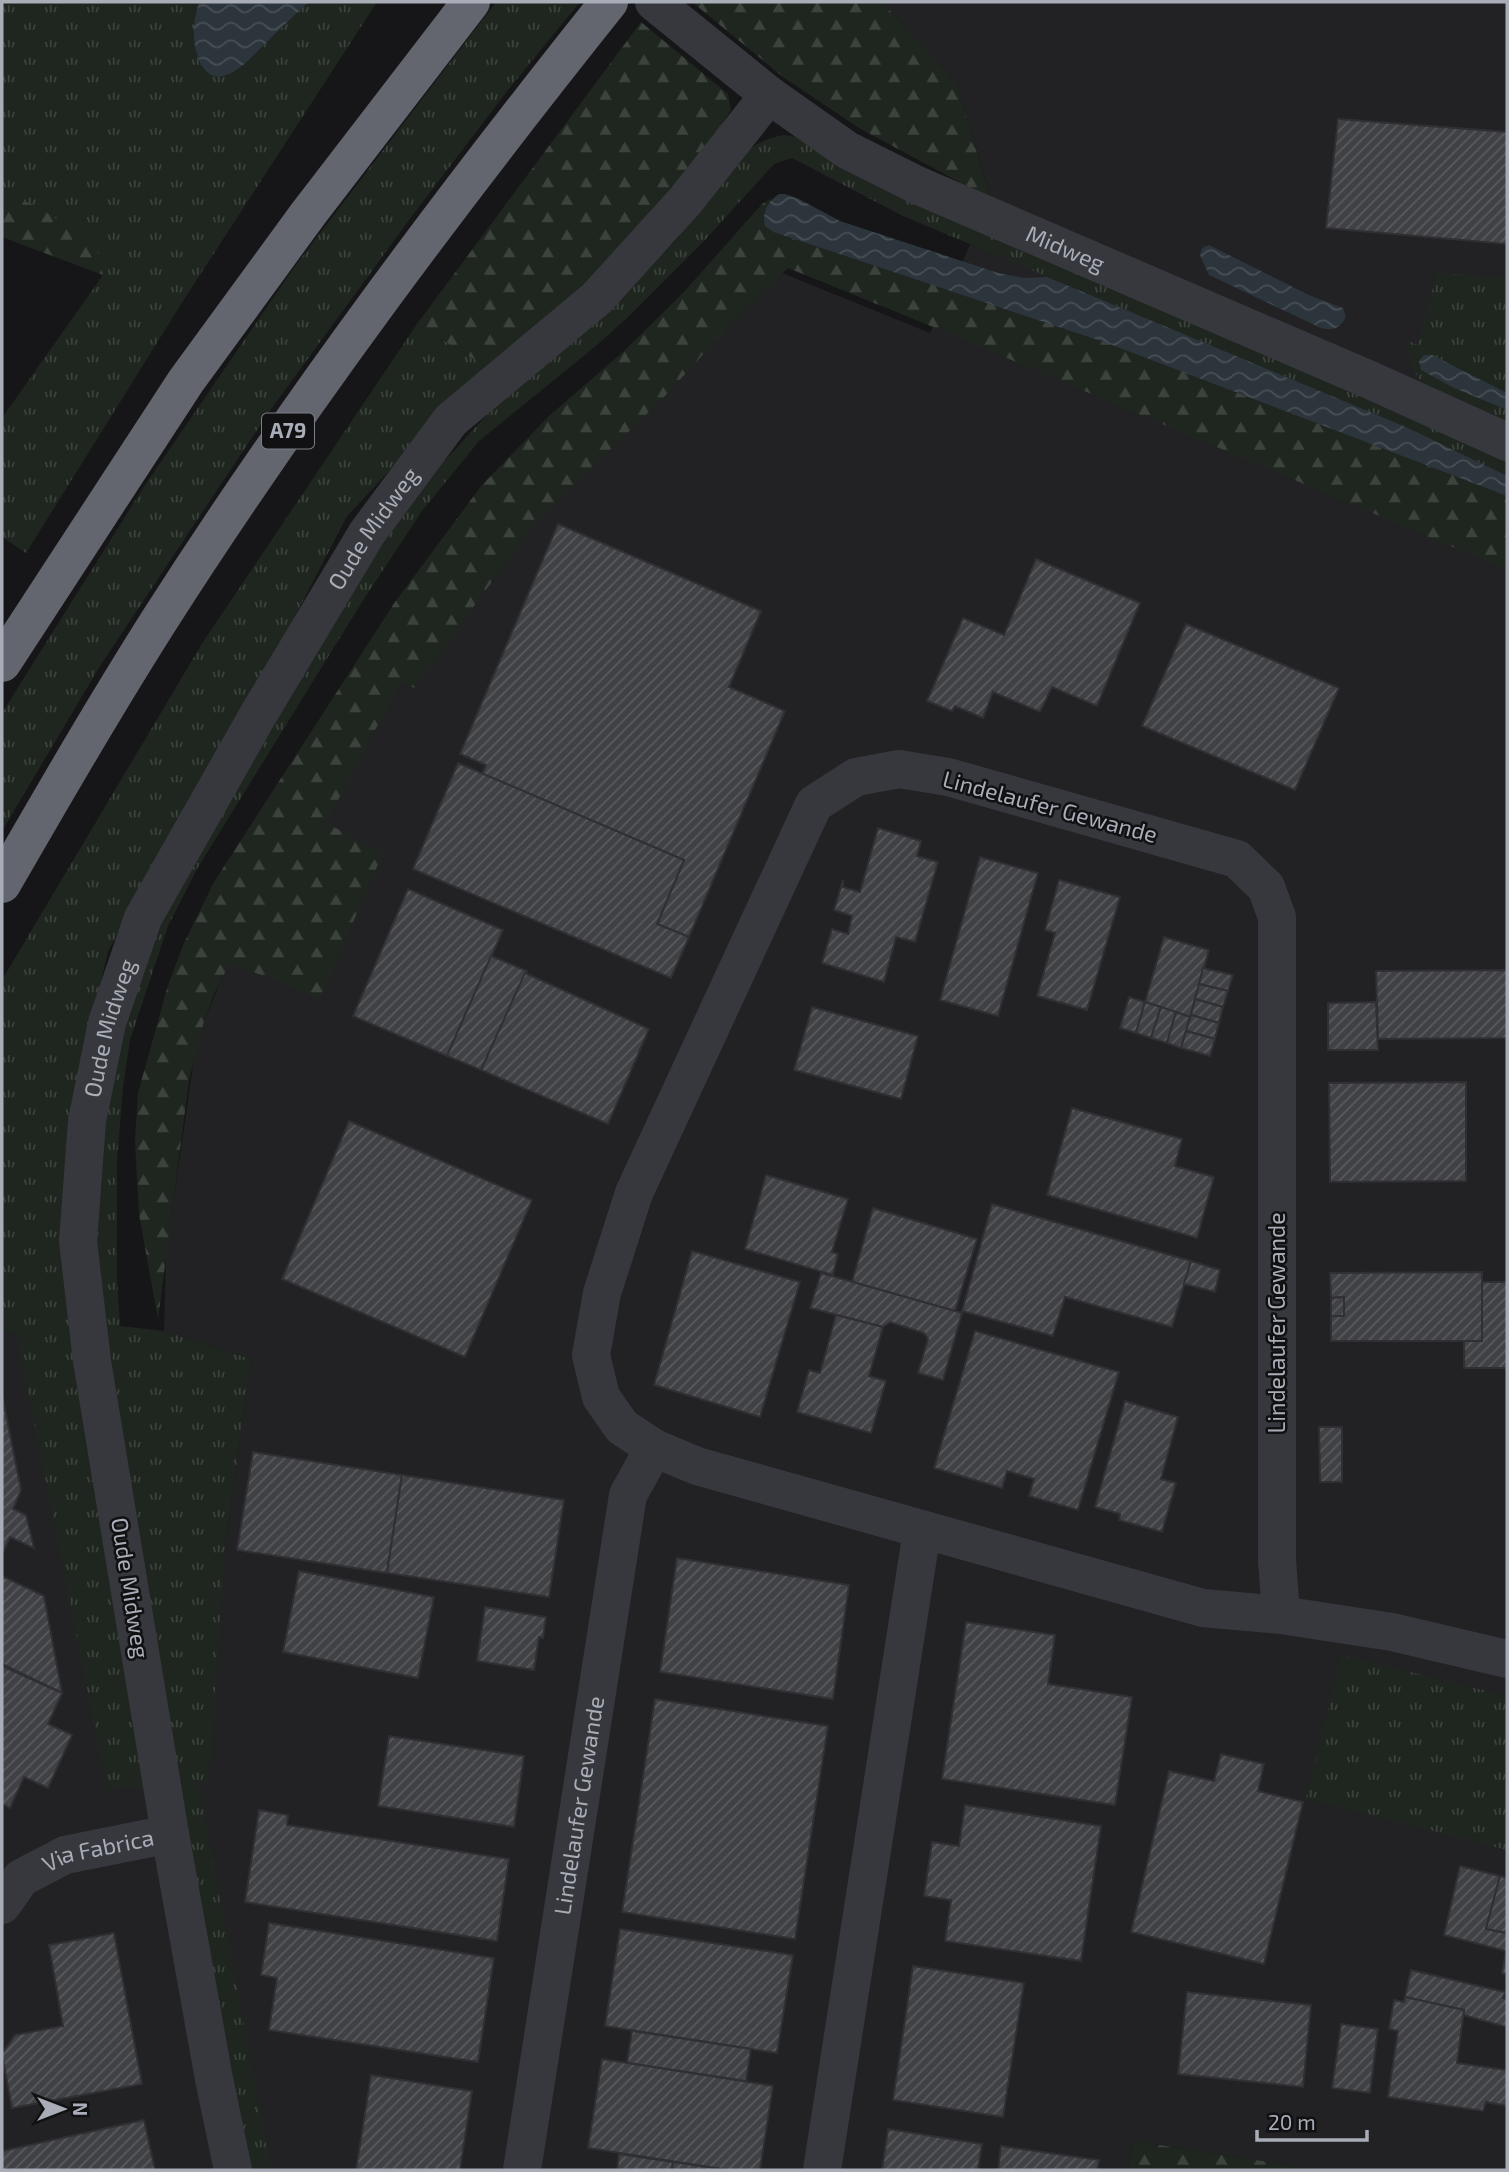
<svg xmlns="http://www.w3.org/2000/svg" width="1509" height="2172" font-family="'Exo 2',sans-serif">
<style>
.built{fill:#222225}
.grass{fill:url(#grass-tufts)}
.forest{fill:url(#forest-firs)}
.water{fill:url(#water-waves)}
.building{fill:url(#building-hatch);stroke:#303034;stroke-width:2}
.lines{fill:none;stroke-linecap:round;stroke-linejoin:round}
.minor{stroke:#37383d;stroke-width:38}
.highway{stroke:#63666e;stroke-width:38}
.labels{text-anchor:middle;stroke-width:5;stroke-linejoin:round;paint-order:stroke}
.shield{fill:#111113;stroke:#7b7e86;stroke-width:2}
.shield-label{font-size:21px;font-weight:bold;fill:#a8adb8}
.street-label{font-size:23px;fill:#a8adb8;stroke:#111113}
</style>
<defs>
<pattern id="grass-tufts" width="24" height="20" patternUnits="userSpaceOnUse" patternTransform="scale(1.75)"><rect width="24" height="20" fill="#1e261f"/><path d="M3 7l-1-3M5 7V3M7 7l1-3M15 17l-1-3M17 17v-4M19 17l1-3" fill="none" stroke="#3c433d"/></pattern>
<pattern id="forest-firs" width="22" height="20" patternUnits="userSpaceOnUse" patternTransform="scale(1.75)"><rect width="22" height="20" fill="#1e261f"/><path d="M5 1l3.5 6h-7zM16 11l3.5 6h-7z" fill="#3c433d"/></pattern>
<pattern id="water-waves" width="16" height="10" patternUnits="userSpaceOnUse" patternTransform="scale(1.75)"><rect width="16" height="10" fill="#2c353c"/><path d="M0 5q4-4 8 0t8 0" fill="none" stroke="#485056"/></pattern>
<pattern id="building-hatch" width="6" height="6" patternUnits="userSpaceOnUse" patternTransform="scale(1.75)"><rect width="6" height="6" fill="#404145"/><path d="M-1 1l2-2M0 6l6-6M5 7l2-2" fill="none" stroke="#595a5e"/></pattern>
</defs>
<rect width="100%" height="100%" fill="#161618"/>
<polygon class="built" points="882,2 1507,2 1507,2170 1321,2170 1134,2141 1127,2170 2,2170 2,1328 17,1336 224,1555 251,1359 164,1331 166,1252 197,1038 303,784 758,263 930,333 991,198 956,82"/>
<g class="grass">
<path d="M2,2H199C193,21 191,41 199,60C215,96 246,63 262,47C277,32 293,16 309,2H377L183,301L26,553L2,537V418L103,275L37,206L2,193Z"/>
<polygon points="496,2 580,2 508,90 412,216 269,412 100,666 2,831 2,713 145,485 295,266"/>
<path d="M784,135L798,137L1507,457V476L1408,428L903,216L792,158L774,164L705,240L629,316L597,345L479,441L422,511L362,602L197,869L168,926L130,1040L123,1087L117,1161V1280L120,1326L164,1331L251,1359L224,1555L209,1781L198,1782L271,2170H249L177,1783L107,1789L17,1336L2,1328V980L203,642L417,324L486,367L347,516L246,711L108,951L69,1122L96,1246L104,1126L115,1063L143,964L186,865L384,541L438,468L508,392L647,270L679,237L685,219L746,152C758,142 768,138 784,135Z"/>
<path d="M1437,273L1507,278V393L1432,355L1421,357L1419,365L1421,370L1452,387L1507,410V421C1491,414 1430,391 1422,382C1411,370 1408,356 1408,341L1418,345Z"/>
<polygon points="1342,1655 1507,1696 1507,1850 1306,1798"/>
</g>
<g class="forest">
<polygon points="692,2 882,2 956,82 991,199 859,128 783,77"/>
<polygon points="641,22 728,94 731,110 693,167 599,272 486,367 417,324"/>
<polygon points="2,193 37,206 96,245 103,275 2,237"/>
<path d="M772,198C768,206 758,224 773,232L1107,343L1507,496V570L943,331L788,268L730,325L664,397L535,523L414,688L401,681L326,823L383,853L320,998L230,963L215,992L204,1021L189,1080L158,1319L139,1214L135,1141L138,1093L168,985L184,943L214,882L395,602L482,485L549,416L624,351L682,294L762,204Z"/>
<polygon points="1134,2141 1321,2170 1127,2170"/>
</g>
<g class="water">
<path d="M199,2H309C293,16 277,32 262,47C246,63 215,97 199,60C191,41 193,21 199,2Z"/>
<path d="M779,194H785L799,199L840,221L998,273L1024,278L1047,277L1408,428L1507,476V496L1107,343L773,232L765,226C762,213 767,202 779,194Z"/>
<path d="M1209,245L1311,296L1343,308L1346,317C1340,328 1334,331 1321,328L1209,275L1200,255L1202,248Z"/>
<polygon points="1424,355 1432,355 1507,393 1507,410 1452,387 1421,370 1419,361"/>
</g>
<g class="building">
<polygon points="1338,119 1507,132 1507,244 1326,228"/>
<polygon points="558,524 761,611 729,687 785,711 689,937 657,924 684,860 482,774 486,765 460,754"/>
<polygon points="1036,559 1140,603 1097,706 1052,687 1040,712 993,692 983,718 955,706 952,711 927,701 963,618 1004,635"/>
<polygon points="1186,624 1339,688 1295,790 1142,726"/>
<polygon points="458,763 684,860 657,924 689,937 671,978 413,869"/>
<polygon points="878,828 921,841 917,856 938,862 915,942 896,937 884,982 822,963 832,929 848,934 852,916 834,910 843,880 843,887 860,892"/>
<polygon points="980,857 1038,873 998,1016 940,1000"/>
<polygon points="1059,880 1120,897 1087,1010 1037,996 1055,933 1045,930"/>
<polygon points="408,889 503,930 447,1056 353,1016"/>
<polygon points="1164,937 1209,950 1190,1017 1145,1002"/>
<polygon points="491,956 527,971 481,1070 447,1056"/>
<polygon points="1203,968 1233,975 1228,991 1199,984"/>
<polygon points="1507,970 1507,1038 1378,1039 1376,971"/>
<polygon points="525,973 649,1029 608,1124 481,1070"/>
<polygon points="1199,984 1228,991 1223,1007 1195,999"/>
<polygon points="1129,997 1145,1002 1136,1033 1120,1028"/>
<polygon points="1195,999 1223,1007 1219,1023 1191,1015"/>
<polygon points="1145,1002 1161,1007 1151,1038 1136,1033"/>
<polygon points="1376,1002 1378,1050 1328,1050 1328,1003"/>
<polygon points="812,1007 918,1036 901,1099 794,1070"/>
<polygon points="1161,1007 1176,1012 1167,1043 1151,1038"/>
<polygon points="1176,1012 1190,1017 1181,1048 1167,1043"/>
<polygon points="1191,1015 1219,1023 1215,1039 1186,1031"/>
<polygon points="1186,1031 1215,1039 1210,1056 1181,1048"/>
<polygon points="1466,1082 1466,1181 1330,1182 1329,1083"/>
<polygon points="1072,1108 1182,1139 1175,1166 1214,1177 1197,1238 1047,1195"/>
<polygon points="349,1121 532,1200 465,1357 282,1279"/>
<polygon points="766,1175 848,1199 832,1252 838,1254 833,1275 745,1249"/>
<polygon points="992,1204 1191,1261 1172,1327 1065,1297 1053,1336 962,1311"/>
<polygon points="873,1208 977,1239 955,1311 852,1282"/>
<polygon points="692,1251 800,1282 760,1417 654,1385"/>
<polygon points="1191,1261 1220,1270 1215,1292 1184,1284"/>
<polygon points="1482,1272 1482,1341 1331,1341 1331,1316 1344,1316 1344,1297 1331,1298 1330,1273"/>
<polygon points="821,1273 962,1313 943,1380 918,1373 928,1339 924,1333 890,1322 883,1327 810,1308"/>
<polygon points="1482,1282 1507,1282 1507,1368 1464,1368 1464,1341 1482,1341"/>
<polygon points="1344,1297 1344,1316 1331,1316 1331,1298"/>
<polygon points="836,1315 883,1327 869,1376 886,1381 871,1433 797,1412 809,1370 820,1373"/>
<polygon points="975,1331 1119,1372 1078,1510 1029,1496 1034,1479 1007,1471 1002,1488 934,1468"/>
<polygon points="2,1394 21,1490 13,1509 26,1515 34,1548 10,1537 2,1555"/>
<polygon points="1125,1401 1178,1417 1161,1479 1176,1483 1162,1532 1119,1520 1120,1514 1095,1507"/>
<polygon points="1319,1427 1342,1427 1342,1482 1320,1482"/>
<polygon points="253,1452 402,1475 387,1573 237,1550"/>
<polygon points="402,1475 564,1500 549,1597 387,1573"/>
<polygon points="677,1558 849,1585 833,1699 660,1672"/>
<polygon points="299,1571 434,1597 418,1678 283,1652"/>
<polygon points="2,1576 44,1596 62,1693 2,1664"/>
<polygon points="485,1607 546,1617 543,1638 539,1637 534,1670 477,1661"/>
<polygon points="966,1622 1055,1635 1048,1684 1132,1697 1115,1805 942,1779"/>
<polygon points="2,1666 62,1693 48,1724 72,1735 48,1788 24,1777 10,1808 2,1804"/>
<polygon points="655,1699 828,1726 795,1939 622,1912"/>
<polygon points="389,1736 524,1756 514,1827 378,1806"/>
<polygon points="1221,1754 1264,1764 1258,1791 1303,1802 1264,1964 1131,1932 1169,1771 1214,1781"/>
<polygon points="965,1805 1101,1826 1081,1961 945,1941 951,1900 924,1896 932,1842 959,1846"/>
<polygon points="259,1810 288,1815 287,1825 509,1859 497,1941 245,1902"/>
<polygon points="1460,1866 1500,1876 1486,1929 1507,1933 1507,1975 1502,1973 1506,1951 1444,1935"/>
<polygon points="1500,1876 1507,1878 1507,1933 1486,1929"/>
<polygon points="269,1923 494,1958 478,2062 269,2030 277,1978 261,1975"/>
<polygon points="620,1929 793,1955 777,2053 605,2026"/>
<polygon points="114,1933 142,2084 12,2108 2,2054 15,2035 63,2026 49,1945"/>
<polygon points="913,1966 1024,1983 1003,2117 893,2100"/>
<polygon points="1411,1970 1505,1992 1503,1998 1507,1999 1507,2027 1463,2015 1464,2010 1405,1997"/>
<polygon points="1187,1992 1311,2005 1303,2087 1178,2074"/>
<polygon points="1405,1997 1464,2010 1457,2063 1507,2070 1507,2106 1486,2102 1483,2111 1388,2097 1398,2031 1389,2029 1394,2000 1404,2002"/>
<polygon points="1341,2024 1378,2029 1370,2093 1332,2088"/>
<polygon points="632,2031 751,2049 746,2081 627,2063"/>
<polygon points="602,2059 773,2086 760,2170 728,2170 588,2148"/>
<polygon points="371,2075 472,2091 460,2170 356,2170"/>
<polygon points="144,2120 155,2170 2,2170 2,2151"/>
<polygon points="888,2129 982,2144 978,2170 882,2170"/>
<polygon points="1001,2146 1099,2160 1097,2170 998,2170"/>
<polygon points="619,2154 673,2162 672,2170 617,2170"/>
<polygon points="673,2162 728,2170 672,2170"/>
</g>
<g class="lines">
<g class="minor">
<path id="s1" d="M654,2L769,95L847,150L917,185L1370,380L1507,442"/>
<polyline points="1281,1615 1277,1560 1277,917 1266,887 1237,859 948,777 899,769 856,777 814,804 634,1193 602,1293 591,1355 601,1397 622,1427 654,1448 697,1466 1203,1608 1281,1615 1392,1632 1507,1659"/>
<path id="s2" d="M2,1905L21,1878L65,1855L170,1834"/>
<path id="s3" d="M233,2170L214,2079L170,1834L92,1361L78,1241L87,1121L107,1023L143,918L258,715L367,533L451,420L597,298L685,201L769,95"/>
<path id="s4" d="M522,2170L628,1495L654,1448"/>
<polyline points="822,2170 922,1531"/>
</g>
<g class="highway">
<polyline points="2,663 186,381 308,214 471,2"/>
<path d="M2,884C54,794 106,704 162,616C299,402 451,200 609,2"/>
</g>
</g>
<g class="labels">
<rect class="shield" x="262" y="413.5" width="52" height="35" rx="5"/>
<g class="shield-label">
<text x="288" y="438">A79</text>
</g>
<g class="street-label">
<text dy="8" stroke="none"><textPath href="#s1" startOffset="483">Midweg</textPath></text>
<text dy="8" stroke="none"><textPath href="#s3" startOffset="1726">Oude Midweg</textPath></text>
<text transform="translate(1050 807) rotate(15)" y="8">Lindelaufer Gewande</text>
<text dy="8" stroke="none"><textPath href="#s3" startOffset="1158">Oude Midweg</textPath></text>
<text transform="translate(1277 1323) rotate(-90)" y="8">Lindelaufer Gewande</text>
<text transform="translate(130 1588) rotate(81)" y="8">Oude Midweg</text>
<text dy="8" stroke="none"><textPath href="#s4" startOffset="369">Lindelaufer Gewande</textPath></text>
<text dy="8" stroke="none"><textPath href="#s2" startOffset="116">Via Fabrica</textPath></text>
</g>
</g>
<rect width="1509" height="2172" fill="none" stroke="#a8adb8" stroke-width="7"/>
<g transform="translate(63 2109) rotate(90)" stroke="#111113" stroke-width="5" paint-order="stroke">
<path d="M0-5L12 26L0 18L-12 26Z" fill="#a8adb8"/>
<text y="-10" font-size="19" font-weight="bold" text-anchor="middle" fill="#a8adb8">N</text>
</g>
<path d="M1257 2130v10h110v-10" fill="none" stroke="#a8adb8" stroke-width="3.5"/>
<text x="1268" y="2130" font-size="21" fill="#a8adb8" stroke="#111113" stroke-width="5" paint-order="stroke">20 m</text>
</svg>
